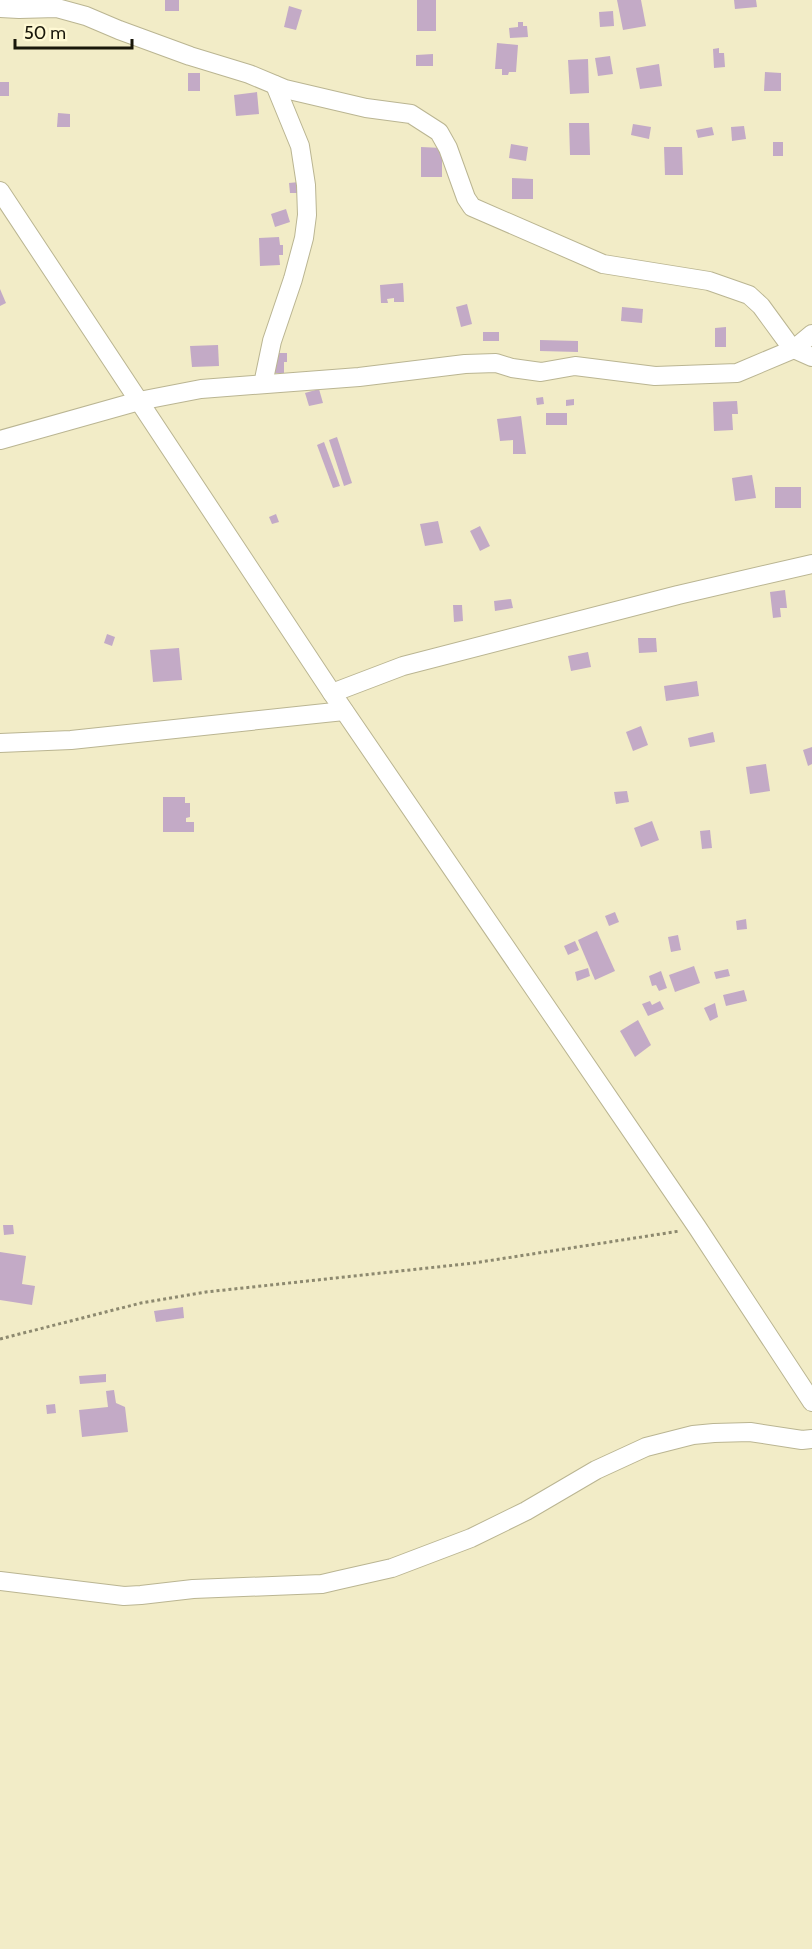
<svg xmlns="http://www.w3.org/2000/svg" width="812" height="1949" font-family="Cabin,sans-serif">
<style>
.building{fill:#c3aac6}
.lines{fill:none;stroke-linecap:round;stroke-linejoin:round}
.minor-casing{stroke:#bab592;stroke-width:20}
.path{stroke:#8d896f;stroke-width:3;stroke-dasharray:3 3;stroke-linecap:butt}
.minor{stroke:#fff;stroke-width:18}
</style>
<rect width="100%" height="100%" fill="#f2ecc7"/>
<g class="building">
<rect x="165" y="0" width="14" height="11"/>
<rect x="417" y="0" width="19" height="31"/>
<polygon points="617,0 641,0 646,26 623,30"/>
<polygon points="734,0 756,0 757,7 735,9"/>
<polygon points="289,6 302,10 296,30 284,27"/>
<polygon points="613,11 614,26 600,27 599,12"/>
<polygon points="518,22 523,22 523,26 527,26 528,37 510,38 509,28 518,27"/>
<polygon points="497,43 518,45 516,72 509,72 508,75 502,75 502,69 495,69"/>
<polygon points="719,48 719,53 724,53 725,67 714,68 713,49"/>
<polygon points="433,54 433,66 416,66 416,55"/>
<polygon points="610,56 613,74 598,76 595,58"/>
<polygon points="588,59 589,93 570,94 568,60"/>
<polygon points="659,64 662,86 640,89 636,68"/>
<polygon points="765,72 781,73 781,91 764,91"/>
<rect x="188" y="73" width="12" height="18"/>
<rect x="0" y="82" width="9" height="14"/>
<polygon points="257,92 259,114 236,116 234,95"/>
<polygon points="58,113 70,114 70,127 57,127"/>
<polygon points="569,123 589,123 590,155 570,155"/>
<polygon points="633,124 651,127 649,139 631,135"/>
<polygon points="744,126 746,139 732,141 731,127"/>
<polygon points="712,127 714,135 698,138 696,130"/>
<rect x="773" y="142" width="10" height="14"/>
<polygon points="511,144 528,147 526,161 509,158"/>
<polygon points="421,147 442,148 442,177 421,177"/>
<polygon points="664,147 682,147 683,175 665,175"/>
<polygon points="512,178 533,179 533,199 512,199"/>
<polygon points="299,182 300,193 290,193 289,183"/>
<polygon points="286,209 290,222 275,227 271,214"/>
<polygon points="279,237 280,245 283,245 283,255 279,255 280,265 260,266 259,238"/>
<polygon points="403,283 404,302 394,302 394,298 387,299 388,303 381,303 380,285"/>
<polygon points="0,289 6,303 0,306"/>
<polygon points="467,304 472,324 461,327 456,307"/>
<polygon points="622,307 643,309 642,323 621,321"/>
<polygon points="726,327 726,347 715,347 715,328"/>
<rect x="483" y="332" width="16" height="9"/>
<polygon points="540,340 578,341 578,352 540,351"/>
<polygon points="218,345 219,366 192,367 190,346"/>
<polygon points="270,353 287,353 287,362 284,362 284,373 270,373"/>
<polygon points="319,389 323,403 309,406 305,393"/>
<polygon points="543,397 544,404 537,405 536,398"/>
<polygon points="574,399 574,405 566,406 566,400"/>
<polygon points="737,401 738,414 732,414 733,430 714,431 713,402"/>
<rect x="546" y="413" width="21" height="12"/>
<polygon points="521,416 526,454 513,454 513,440 500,441 497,419"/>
<polygon points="337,437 352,483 344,486 329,440"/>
<polygon points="324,442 340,486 333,488 317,445"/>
<polygon points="752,475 756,498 735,501 732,478"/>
<rect x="775" y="487" width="26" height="21"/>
<polygon points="276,514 279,522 272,524 269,517"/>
<polygon points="438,521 443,543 425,546 420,524"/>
<polygon points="480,526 490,546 480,551 470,531"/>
<polygon points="785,590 787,608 780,608 781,617 773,618 770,592"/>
<polygon points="511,599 513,608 495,611 494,601"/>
<polygon points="453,605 462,605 463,621 454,622"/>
<polygon points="107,634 115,637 112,646 104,643"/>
<polygon points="638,638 656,638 657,652 639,653"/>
<polygon points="179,648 182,680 153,682 150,650"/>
<polygon points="588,652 591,667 571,671 568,656"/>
<polygon points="697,681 699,696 666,701 664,686"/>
<polygon points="641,726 648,745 633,751 626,732"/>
<polygon points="713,732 715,742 690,747 688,738"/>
<polygon points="812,747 812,764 808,766 803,750"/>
<polygon points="766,764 770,791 750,794 746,767"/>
<polygon points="627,791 629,802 616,804 614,792"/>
<polygon points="163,797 185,797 185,803 190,803 190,817 186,818 186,822 194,822 194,832 163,832"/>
<polygon points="652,821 659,840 641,847 634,828"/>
<polygon points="710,830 712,848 702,849 700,831"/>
<polygon points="615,912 619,922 609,926 605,916"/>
<polygon points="746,919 747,929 737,930 736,921"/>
<polygon points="597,931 615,971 595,980 578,940"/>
<polygon points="678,935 681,950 671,952 668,937"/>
<polygon points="575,941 579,950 568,955 564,946"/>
<polygon points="694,966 700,983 675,992 669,975"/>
<polygon points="588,968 590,976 577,981 575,972"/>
<polygon points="728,969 730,976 716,979 714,972"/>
<polygon points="661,971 667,988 659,991 656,985 652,986 649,976"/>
<polygon points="744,990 747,1001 726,1006 723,995"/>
<polygon points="650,1001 652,1005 660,1001 664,1009 648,1016 642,1004"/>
<polygon points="715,1003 718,1017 710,1021 704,1008"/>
<polygon points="638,1020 651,1045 635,1057 620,1031"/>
<polygon points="3,1225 13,1225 14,1234 4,1235"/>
<polygon points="0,1252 26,1256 22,1284 35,1286 32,1305 0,1300"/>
<polygon points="183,1307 184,1318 156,1322 154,1311"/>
<polygon points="106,1374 106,1382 80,1384 79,1376"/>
<polygon points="114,1390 116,1403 125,1407 128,1432 82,1437 79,1410 108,1407 106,1391"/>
<polygon points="55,1404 56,1413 47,1414 46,1405"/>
</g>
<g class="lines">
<g class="minor-casing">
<g id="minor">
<polyline points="0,8 19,9 57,8 86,16 119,30 190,56 249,74 285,89 366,108 411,114 439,132 448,148 466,198 472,207 603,264 709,281 749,295 761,306 788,343 794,349 812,357"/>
<polyline points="0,191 332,693 697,1227 812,1402"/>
<polyline points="263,384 272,341 293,279 304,238 307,215 306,185 300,146 275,85"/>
<polyline points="0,440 139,401 201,389 359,377 465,364 496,363 512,368 541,372 575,366 655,376 737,373 794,349 812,334"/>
<polyline points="332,693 403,666 678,595 812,564"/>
<polyline points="0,743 71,740 344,711"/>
<polyline points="0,1581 124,1596 141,1595 193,1589 322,1584 339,1580 392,1568 471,1538 526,1511 596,1470 646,1447 693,1435 714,1433 750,1432 802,1440 812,1439"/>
</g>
</g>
<polyline class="path" points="0,1339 141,1303 206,1292 474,1263 680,1231"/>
<use href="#minor" class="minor"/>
</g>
<path d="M15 39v9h117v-9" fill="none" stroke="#19170a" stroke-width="3"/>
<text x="24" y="39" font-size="18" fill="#19170a" stroke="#fff9d4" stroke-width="4.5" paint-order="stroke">50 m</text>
</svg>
